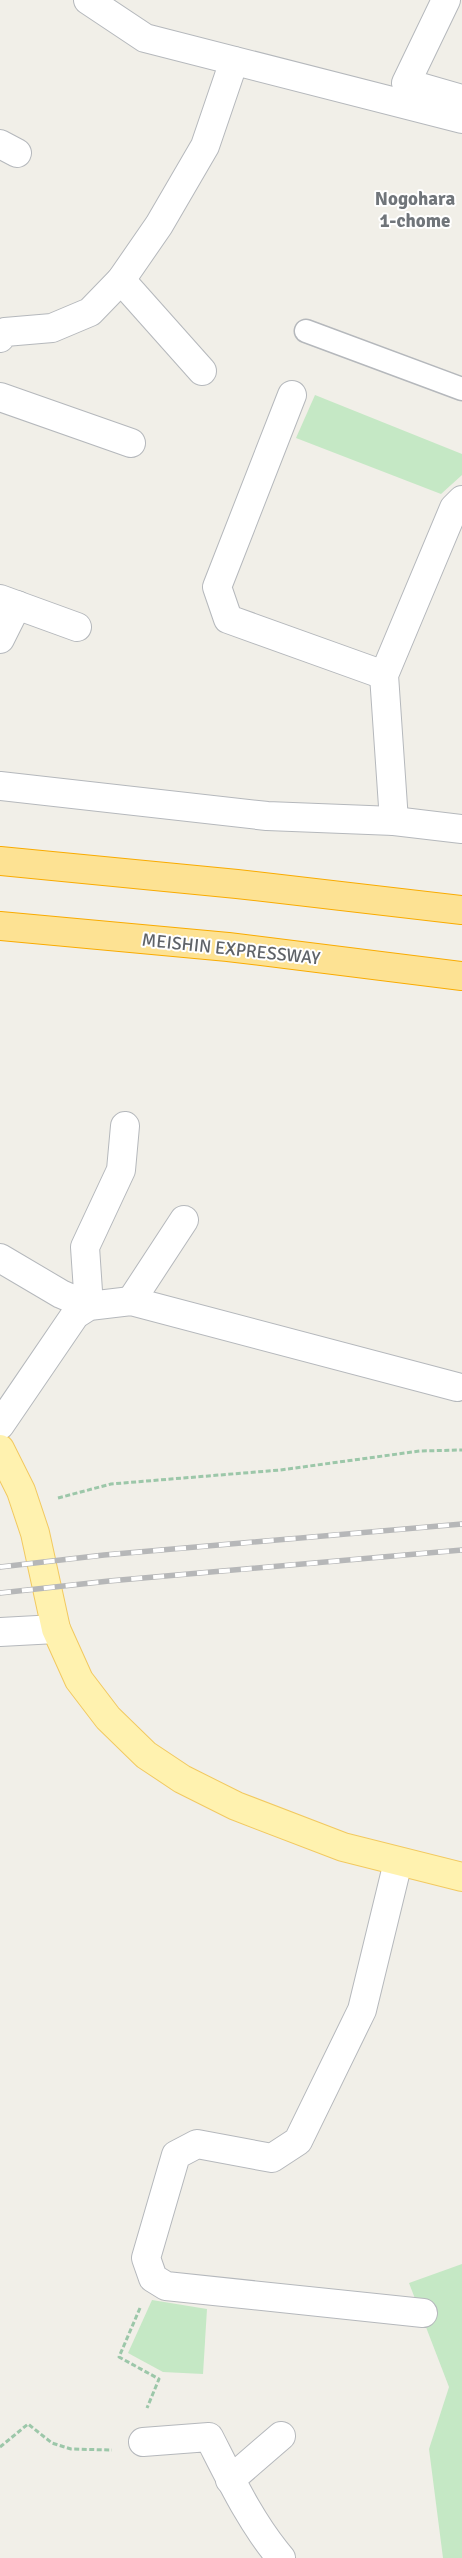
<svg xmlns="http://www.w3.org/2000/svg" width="462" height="2558" font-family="Signika,sans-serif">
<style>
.green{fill:#c5e8c5}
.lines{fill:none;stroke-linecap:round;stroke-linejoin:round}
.lane-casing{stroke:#b5b8bc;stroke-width:25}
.street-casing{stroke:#b5b8bc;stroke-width:30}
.primary-casing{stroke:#f2c960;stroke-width:30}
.highway-casing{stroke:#f9ab00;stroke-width:30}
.path{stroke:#9cc7a9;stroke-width:3;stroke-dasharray:5 2.5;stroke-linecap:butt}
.lane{stroke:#fff;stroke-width:22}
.street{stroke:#fff;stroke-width:28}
.primary{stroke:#fff2af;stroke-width:28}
.highway{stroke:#fde293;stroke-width:28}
.rail-casing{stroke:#b6b7b8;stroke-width:5.5}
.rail{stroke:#fff;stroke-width:4;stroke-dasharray:11;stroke-linecap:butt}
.labels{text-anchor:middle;stroke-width:4;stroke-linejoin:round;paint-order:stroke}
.street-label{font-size:18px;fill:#5f6368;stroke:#fff}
.neighbourhood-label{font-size:19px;font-weight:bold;fill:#70757a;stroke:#fff}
</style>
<rect width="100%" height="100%" fill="#f1efe8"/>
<g class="green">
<polygon points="315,395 462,454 462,475 441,494 296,438"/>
<polygon points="462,2264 462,2558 443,2558 429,2449 449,2387 409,2283"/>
<polygon points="152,2300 207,2309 203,2374 163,2372 128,2353"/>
</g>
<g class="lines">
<g class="lane-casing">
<polyline id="lane" points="306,331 462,389"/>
</g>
<g class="street-casing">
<g id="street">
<polyline points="88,0 145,38 462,119"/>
<polyline points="446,0 406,83 462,99"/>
<polyline points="0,144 17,153"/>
<polyline points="121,280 202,371"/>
<polyline points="0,338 5,332 52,328 90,312 121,280 159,225 205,146 234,61"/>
<polyline points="292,395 217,587 228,619 384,675"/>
<polyline points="0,397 131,443"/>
<polyline points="0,599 77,627"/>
<polyline points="0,639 17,605"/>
<polyline points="0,786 267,816 394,821 462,829"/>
<polyline points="394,821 384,675 454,508 462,500"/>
<polyline points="0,1258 61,1294 89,1306 85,1247 121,1170 125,1126"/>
<polyline points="131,1301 184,1220"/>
<polyline points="0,1425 75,1315 89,1306 131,1301 457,1387"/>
<polyline points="0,1632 56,1629"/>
<polyline points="398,1862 362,2010 298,2141 272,2158 197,2144 176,2155 146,2258 153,2278 166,2286 423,2313"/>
<path d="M143,2442L209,2437C230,2478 251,2523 281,2558"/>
<polyline points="230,2480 281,2436"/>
</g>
</g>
<g class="primary-casing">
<polyline id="primary" points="0,1449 21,1491 35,1533 56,1629 79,1680 108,1718 146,1755 182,1779 236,1806 343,1847 462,1877"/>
</g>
<g class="highway-casing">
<g id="highway">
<polyline points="0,861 237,884 462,910"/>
<polyline points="0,926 228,947 462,976"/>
</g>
</g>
<g class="path">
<polyline points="58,1498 111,1484 280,1470 420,1451 462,1450"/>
<polyline points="140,2308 119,2357 159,2379 147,2408"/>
<polyline points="0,2447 28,2424 52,2443 71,2449 112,2450"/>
</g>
<use href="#lane" class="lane"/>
<use href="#street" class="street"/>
<use href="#primary" class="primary"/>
<use href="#highway" class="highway"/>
<g class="rail-casing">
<g id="rail">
<polyline points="0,1567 104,1555 462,1524"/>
<polyline points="0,1593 109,1581 462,1550"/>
</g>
</g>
<use href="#rail" class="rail"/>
</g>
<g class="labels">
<g class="street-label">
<text transform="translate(231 949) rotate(6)" y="6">MEISHIN EXPRESSWAY</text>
</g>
<g class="neighbourhood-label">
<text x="415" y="205">Nogohara<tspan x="415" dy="22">1-chome</tspan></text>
</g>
</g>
</svg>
